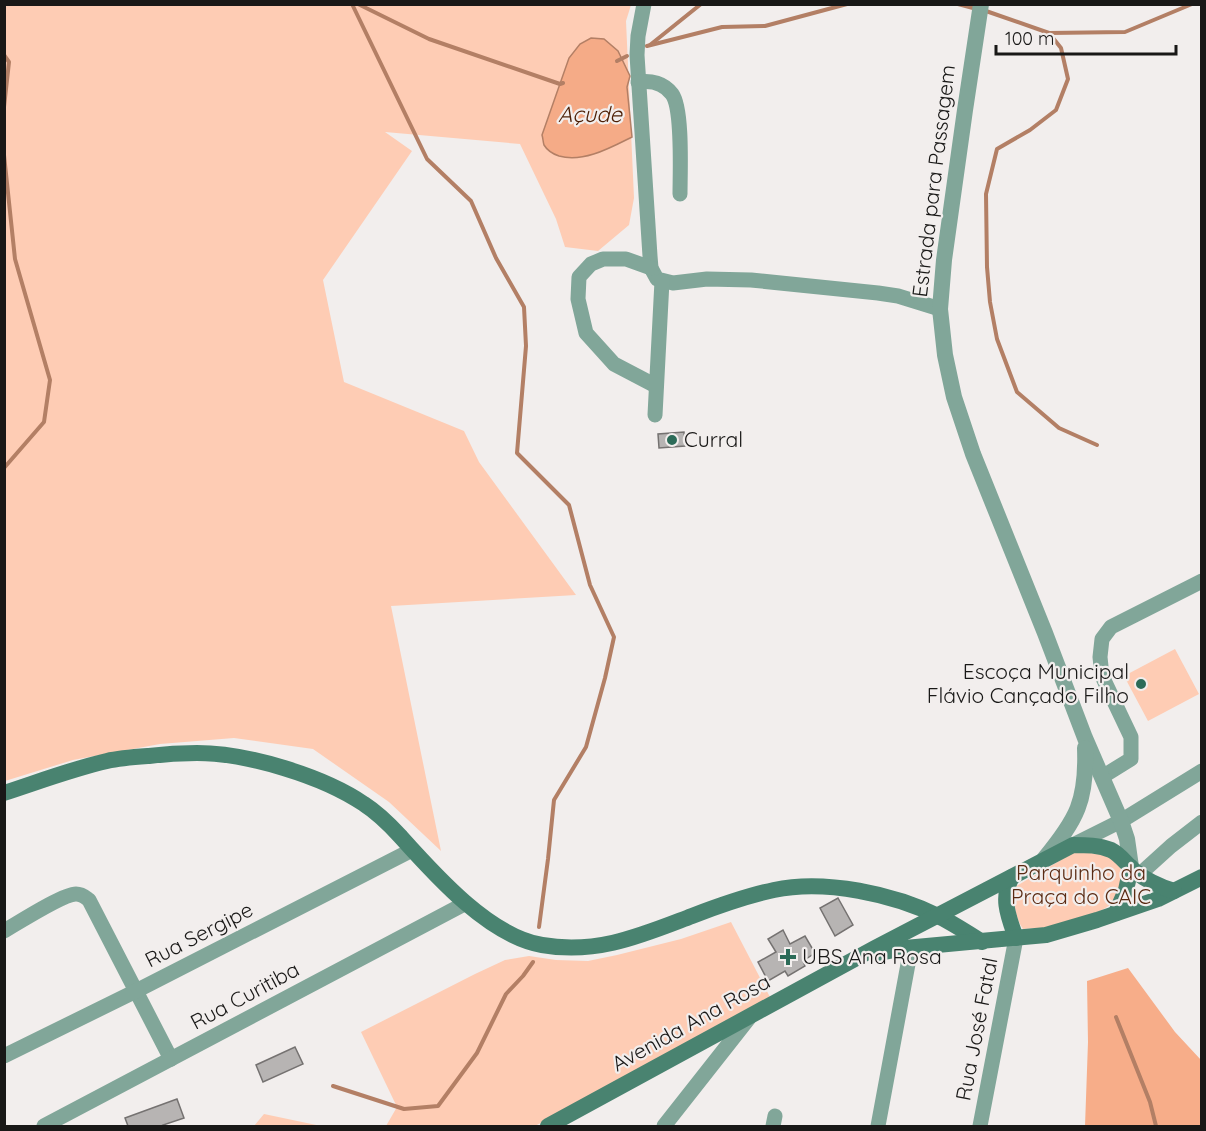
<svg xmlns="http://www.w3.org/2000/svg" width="1206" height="1131" font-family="Quicksand,sans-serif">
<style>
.green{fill:#feccb4}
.forest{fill:#f7ad89}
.water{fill:#f5ab87;stroke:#b37f65;stroke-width:1.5}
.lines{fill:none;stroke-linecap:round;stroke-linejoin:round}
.stream{stroke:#b37f65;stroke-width:4}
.building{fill:#b7b4b3;stroke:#757271;stroke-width:1.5}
.minor{stroke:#81a699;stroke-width:15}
.tertiary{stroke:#81a699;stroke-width:16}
.secondary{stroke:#498370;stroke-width:16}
.poi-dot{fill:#2c6b58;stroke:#f2eeed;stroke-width:2}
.labels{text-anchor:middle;stroke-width:4.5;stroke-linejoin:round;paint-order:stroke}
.street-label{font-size:21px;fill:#191817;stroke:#f2eeed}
.poi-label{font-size:21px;fill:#191817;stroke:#f2eeed;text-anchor:start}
.park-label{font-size:21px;fill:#5a2a12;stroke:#f2eeed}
.water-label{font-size:22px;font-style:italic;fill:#4c1e04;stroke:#f2eeed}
</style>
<rect width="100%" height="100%" fill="#f2eeed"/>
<g class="green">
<polygon points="5,5 631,5 626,21 634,198 629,225 598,251 565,247 556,219 520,144 385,132 412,151 323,280 344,382 464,431 479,462 576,595 391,606 441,851 389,802 313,749 234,738 160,744 73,760 5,781"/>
<polygon points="1175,649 1199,694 1148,721 1124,676"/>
<path d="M1073,853C1095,853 1128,850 1120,883C1118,890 1117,899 1111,904C1101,913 1069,924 1055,927C1045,929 1033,928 1023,929C1014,916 1015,902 1013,888Z"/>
<polygon points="731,922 771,999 535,1126 386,1126 397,1107 361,1032 475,974 505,960 529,956 556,960 588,961 617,955 681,939"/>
<polygon points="264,1114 321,1126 254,1126"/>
</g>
<polygon class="forest" points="1128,968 1175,1032 1201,1060 1201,1126 1085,1126 1088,1042 1087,981"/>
<path class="water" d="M591,38L604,39L618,51L630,76L627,87L632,137C610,148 583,163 559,156C553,154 547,150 544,145C543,142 543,138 542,135L569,58L580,44Z"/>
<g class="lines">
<g class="stream">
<polyline points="352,4 427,159 471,201 496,258 524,307 526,346 517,453 569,505 590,585 614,637 605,678 586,747 554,800 548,859 539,927"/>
<polyline points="358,4 429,39 560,84 563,83"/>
<polyline points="958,4 973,8"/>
<polyline points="986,11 1049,33 1125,32 1192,4"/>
<polyline points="1049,33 1061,48 1068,79 1056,110 1030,130 997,149 986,194 987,267 990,302 997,339 1017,392 1059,428 1097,445"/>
<polyline points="650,45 701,4"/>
<polyline points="647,46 722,27 765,26 847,4"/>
<polyline points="4,55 9,62 4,107"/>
<polyline points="617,61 627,56"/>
<polyline points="4,155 15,259 50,380 44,422 4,468"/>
<polyline points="1116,1017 1150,1102 1156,1126"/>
<polyline points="333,1086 404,1109 438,1106 477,1053 506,994 523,976 533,962"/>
</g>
</g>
<g class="building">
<polygon points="684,432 685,446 659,448 658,434"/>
<polygon points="838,898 853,925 835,936 820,908"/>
<polygon points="783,930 790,944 805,936 815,953 803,961 805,966 788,976 785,971 768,981 758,962 776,952 768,939"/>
<polygon points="295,1047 303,1064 263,1082 256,1065"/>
<polygon points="177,1099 184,1118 163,1125 164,1126 128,1126 125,1118"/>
</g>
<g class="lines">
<g class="minor">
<polyline points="644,4 638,36 637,55 650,256 651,268 657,279 673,283 707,279 751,280 878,293 898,296 940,309"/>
<path d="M638,82C651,80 664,83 672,94C683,109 680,173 680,194"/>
<polyline points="651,268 626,259 603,259 591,264 579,277 578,299 586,333 614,364 656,386"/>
<polyline points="655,415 662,281"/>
<polyline points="1102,777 1131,759 1131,737 1102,676 1100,657 1102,639 1111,627 1202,581"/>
<polyline points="1073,845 1121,821 1202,771"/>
<polyline points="1139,875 1171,846 1202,822"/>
<path d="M4,931C18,923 63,894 76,894C82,894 85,897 89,900L171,1059"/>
<polyline points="4,1056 136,991 412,850"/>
<polyline points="44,1126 466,903"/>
<polyline points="664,1126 749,1018"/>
<polyline points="773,1126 775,1116"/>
<polyline points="878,1126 911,948"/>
<polyline points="980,1126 1016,938"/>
</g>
<g class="tertiary">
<polyline points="981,4 965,110 944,260 940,309 945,355 954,397 973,454 1045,633 1085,738 1121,821 1127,839 1131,867"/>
<path d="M1044,859C1077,819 1087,801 1085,748"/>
</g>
<g class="secondary">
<path d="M4,793C38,782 72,769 107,761C120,758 135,757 149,756C165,754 181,753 197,753C247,753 323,776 364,804C378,813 389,824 400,836C435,875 489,936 542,945C597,955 642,935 692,916C718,906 746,896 774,890C825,879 894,894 940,917C954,924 968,933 982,942"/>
<path d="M1012,877C1000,898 1009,918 1016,938"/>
<polyline points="1116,913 1126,890 1131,867"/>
<polyline points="874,954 905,948 1046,935 1097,920 1158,899 1202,877"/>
<path d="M548,1126L875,948L1073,845C1086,845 1099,845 1111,850C1121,855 1127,865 1136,872C1147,881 1161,887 1174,891"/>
</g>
</g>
<g class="poi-dot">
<circle cx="672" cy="440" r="6"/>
<circle cx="1141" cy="684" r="6"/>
<path d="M785 948h6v6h6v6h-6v6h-6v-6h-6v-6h6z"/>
</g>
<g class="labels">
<g class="street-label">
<text transform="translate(934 181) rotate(-83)" y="7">Estrada para Passagem</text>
<text transform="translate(199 935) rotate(-27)" y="7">Rua Sergipe</text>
<text transform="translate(245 996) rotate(-28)" y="7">Rua Curitiba</text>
<text transform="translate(691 1023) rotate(-29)" y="7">Avenida Ana Rosa</text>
<text transform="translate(977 1029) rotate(-79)" y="7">Rua José Fatal</text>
</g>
<g class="poi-label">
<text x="684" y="447">Curral</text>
<text x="1129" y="679" text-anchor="end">Escoça Municipal<tspan x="1129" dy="24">Flávio Cançado Filho</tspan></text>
<text x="802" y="964">UBS Ana Rosa</text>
</g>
<g class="park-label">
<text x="1081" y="880">Parquinho da<tspan x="1081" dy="24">Praça do CAIC</tspan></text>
</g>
<g class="water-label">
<text x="590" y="122">Açude</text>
</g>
</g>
<rect width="1206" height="1131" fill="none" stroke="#191817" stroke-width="12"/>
<path d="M996 45v9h180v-9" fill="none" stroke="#191817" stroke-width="3"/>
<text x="1005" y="45" font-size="18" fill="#191817" stroke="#f2eeed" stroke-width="4.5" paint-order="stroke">100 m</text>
</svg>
